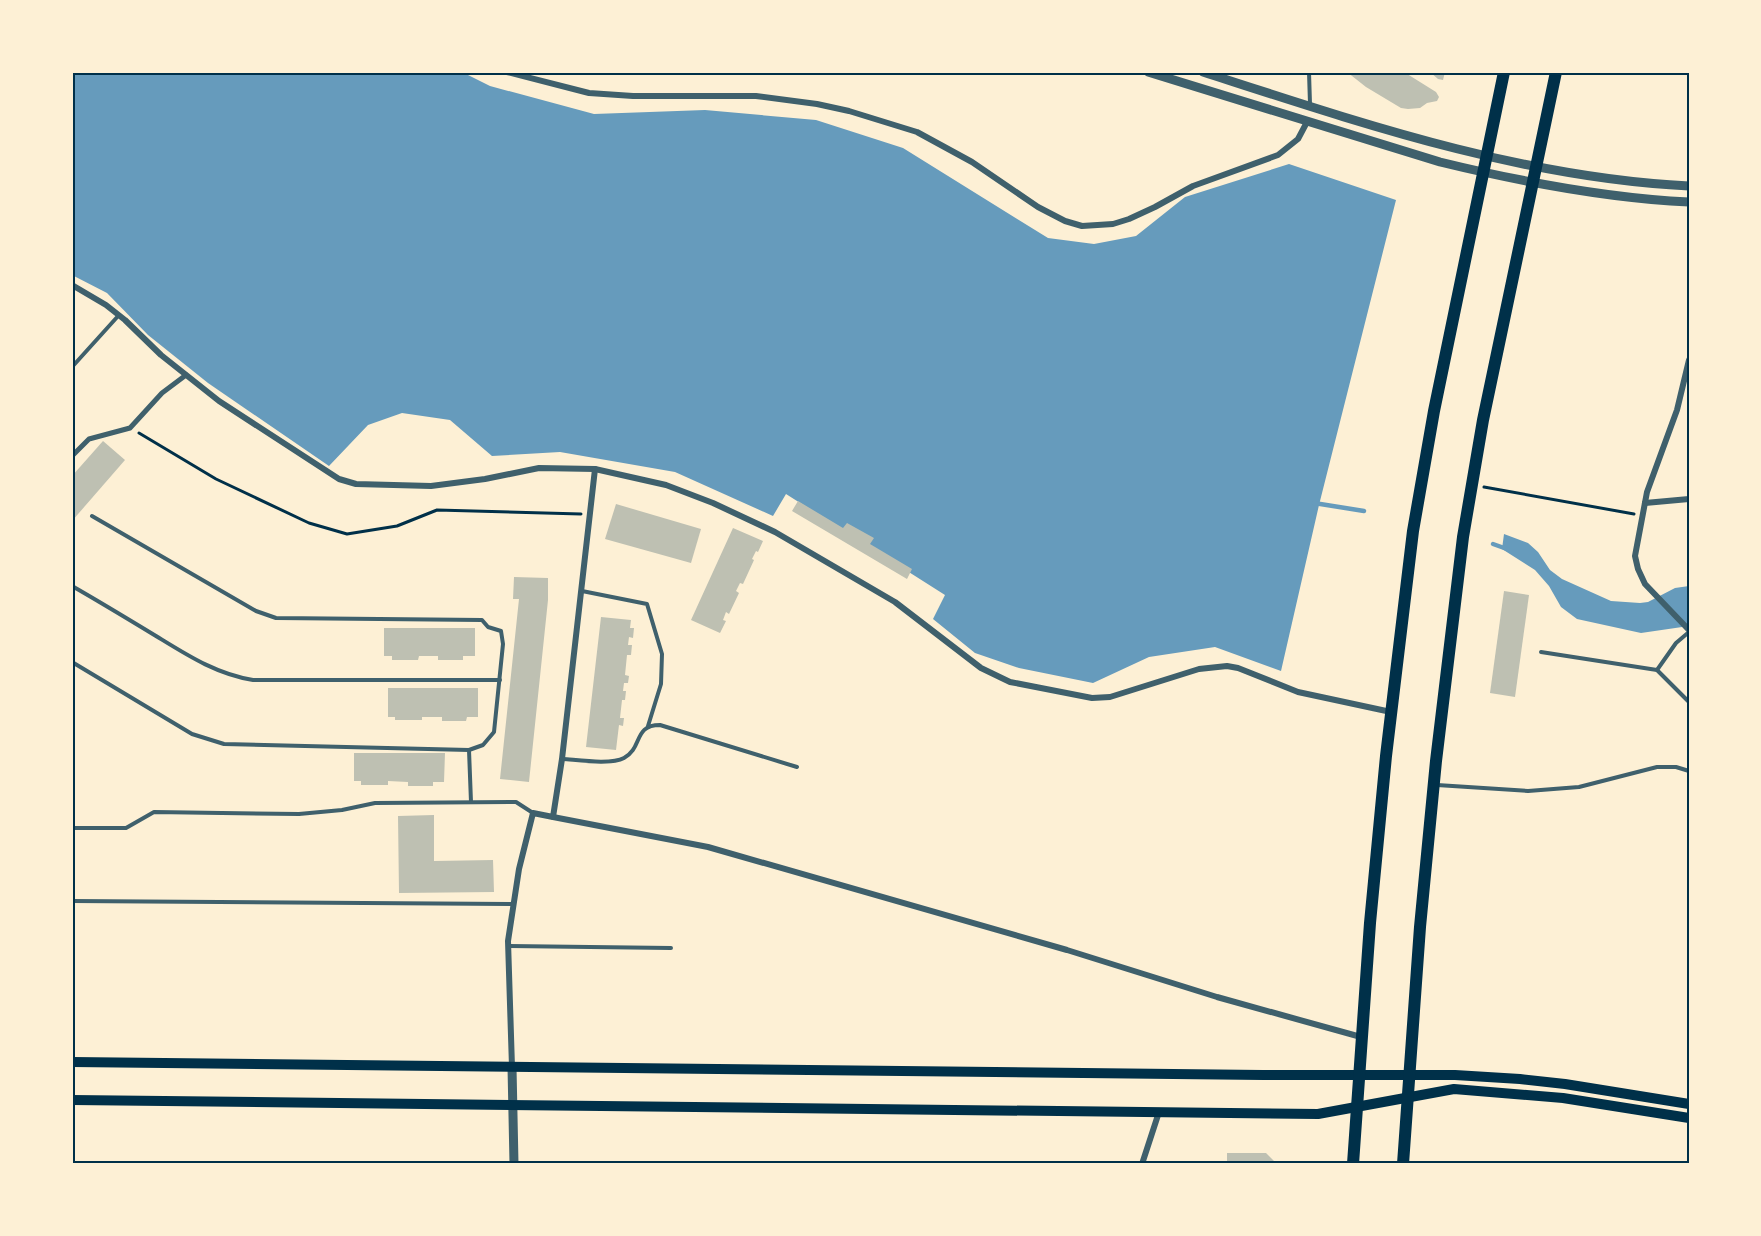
<svg xmlns="http://www.w3.org/2000/svg" width="1761" height="1236" font-family="Inter,sans-serif">
<style>
.water{fill:#669bbc}
.lines{fill:none;stroke-linecap:round;stroke-linejoin:round}
.stream{stroke:#669bbc;stroke-width:4.5}
.building{fill:#bec0b2}
.path{stroke:#003049;stroke-width:3}
.service{stroke:#3f606c;stroke-width:4}
.pedestrian{stroke:#3f606c;stroke-width:5}
.minor{stroke:#3f606c;stroke-width:6}
.tertiary{stroke:#3f606c;stroke-width:9}
.secondary{stroke:#003049;stroke-width:10}
.primary{stroke:#003049;stroke-width:12}
.neatline{fill:none;stroke:#003049;stroke-width:2}
</style>
<rect width="100%" height="100%" fill="#fdf0d5"/>
<g class="water">
<polygon points="72,72 462,72 490,86 594,114 705,110 816,120 903,148 1048,238 1094,244 1136,236 1185,197 1289,164 1396,200 1319,505 1281,671 1215,647 1149,657 1093,683 1019,668 975,653 933,619 945,595 786,494 773,516 675,472 560,452 492,456 450,420 402,413 368,425 329,466 208,383 148,335 107,293 72,275"/>
<polygon points="1504,534 1528,543 1538,552 1550,570 1562,579 1611,601 1640,603 1648,602 1675,588 1689,586 1689,626 1641,633 1577,619 1561,607 1549,586 1535,570 1502,549"/>
</g>
<g class="lines">
<g class="stream">
<polyline points="1314,503 1364,511"/>
<polyline points="1493,544 1507,549"/>
</g>
</g>
<g class="building">
<polygon points="1347,72 1404,72 1436,92 1439,97 1437,101 1427,103 1420,108 1408,109 1401,108 1366,87"/>
<polygon points="1430,72 1445,72 1443,80 1438,79"/>
<polygon points="103,441 125,460 72,521 72,476"/>
<polygon points="798,501 843,528 847,523 874,538 870,544 912,569 907,579 792,511"/>
<polygon points="616,504 701,529 691,563 605,539"/>
<polygon points="733,528 763,541 758,552 756,551 752,559 754,560 743,584 740,583 736,591 739,593 729,614 726,612 723,620 726,621 720,633 691,620"/>
<polygon points="514,577 548,578 548,600 529,782 500,779 519,599 513,599"/>
<polygon points="1504,591 1529,595 1515,697 1490,693"/>
<polygon points="601,617 631,620 630,628 634,628 633,638 629,637 628,645 632,645 631,655 627,655 625,675 629,676 628,683 624,683 623,691 626,691 625,700 622,700 620,718 624,718 623,726 619,725 616,750 586,747"/>
<polygon points="384,628 475,628 475,656 463,656 463,660 438,660 438,656 419,656 418,660 392,660 392,656 384,656"/>
<polygon points="388,688 478,688 478,717 467,717 466,721 442,721 442,717 422,717 422,720 395,720 395,717 388,717"/>
<polygon points="354,753 445,753 444,782 433,782 433,786 408,786 408,782 388,781 388,785 361,785 361,781 354,781"/>
<polygon points="434,815 434,861 493,860 494,892 399,893 398,816"/>
<polygon points="1227,1153 1266,1153 1277,1164 1227,1164"/>
</g>
<g class="lines">
<g class="path">
<polyline points="139,433 216,479 309,523 347,534 397,526 437,510 581,514"/>
<polyline points="1484,487 1634,514"/>
</g>
<g class="service">
<polyline points="1309,72 1310,104"/>
<polyline points="72,367 119,315"/>
<path d="M72,586C100,602 128,619 156,636C187,655 216,674 253,680H500"/>
<polyline points="582,591 647,604 662,654 661,684 648,726"/>
<polyline points="1541,652 1657,670 1689,702"/>
<polyline points="72,662 192,734 224,744 469,750 483,745 494,732 503,644 501,631 488,627 482,620 276,618 256,611 92,516"/>
<polyline points="1657,670 1676,643 1689,632"/>
<polyline points="469,750 471,802"/>
<path d="M563,759C578,760 611,765 624,758C643,748 633,725 660,725L797,767"/>
<polyline points="1437,785 1528,791 1579,787 1657,767 1676,767 1689,771"/>
<polyline points="72,828 126,828 154,812 299,814 342,810 375,803 516,802 533,813"/>
<polyline points="72,901 513,904"/>
<polyline points="509,946 671,948"/>
</g>
<polyline class="pedestrian" points="72,456 89,439 130,428 162,393 186,375"/>
<g class="minor">
<polyline points="507,72 589,93 633,96 756,96 817,104 849,111 917,132 972,162 1038,207 1065,221 1082,226 1113,224 1129,219 1155,207 1193,186 1278,155 1298,139 1307,122"/>
<polyline points="72,285 106,305 125,320 161,355 219,401 339,479 356,484 431,486 485,479 539,468 595,469 666,485 713,503 775,532 895,602 981,668 1010,682 1092,698 1110,697 1199,669 1227,666 1238,668 1298,692 1391,712"/>
<polyline points="1689,360 1677,410 1647,492 1635,556 1638,569 1645,584 1689,630"/>
<polyline points="1645,503 1689,499"/>
<polyline points="553,817 708,847 1067,950 1217,997 1361,1037"/>
<polyline points="512,1067 508,941 519,869 533,813 553,817 562,759 595,469"/>
<polyline points="1142,1164 1159,1112"/>
</g>
<g class="tertiary">
<path d="M1148,72L1440,162C1522,182 1605,198 1689,202"/>
<path d="M1203,72C1361,123 1522,178 1689,186"/>
<polyline points="512,1067 514,1164"/>
</g>
<g class="secondary">
<polyline points="72,1062 1263,1075 1455,1075 1520,1079 1565,1084 1689,1104"/>
<polyline points="72,1100 1318,1114 1454,1089 1563,1098 1689,1118"/>
</g>
<g class="primary">
<polyline points="1353,1164 1370,923 1386,756 1413,531 1434,411 1504,72"/>
<polyline points="1403,1164 1420,927 1436,761 1463,537 1483,420 1556,72"/>
</g>
</g>
<rect width="1761" height="1236" fill="none" stroke="#fdf0d5" stroke-width="147"/>
<rect x="74" y="74" width="1614" height="1088" class="neatline"/>
</svg>
